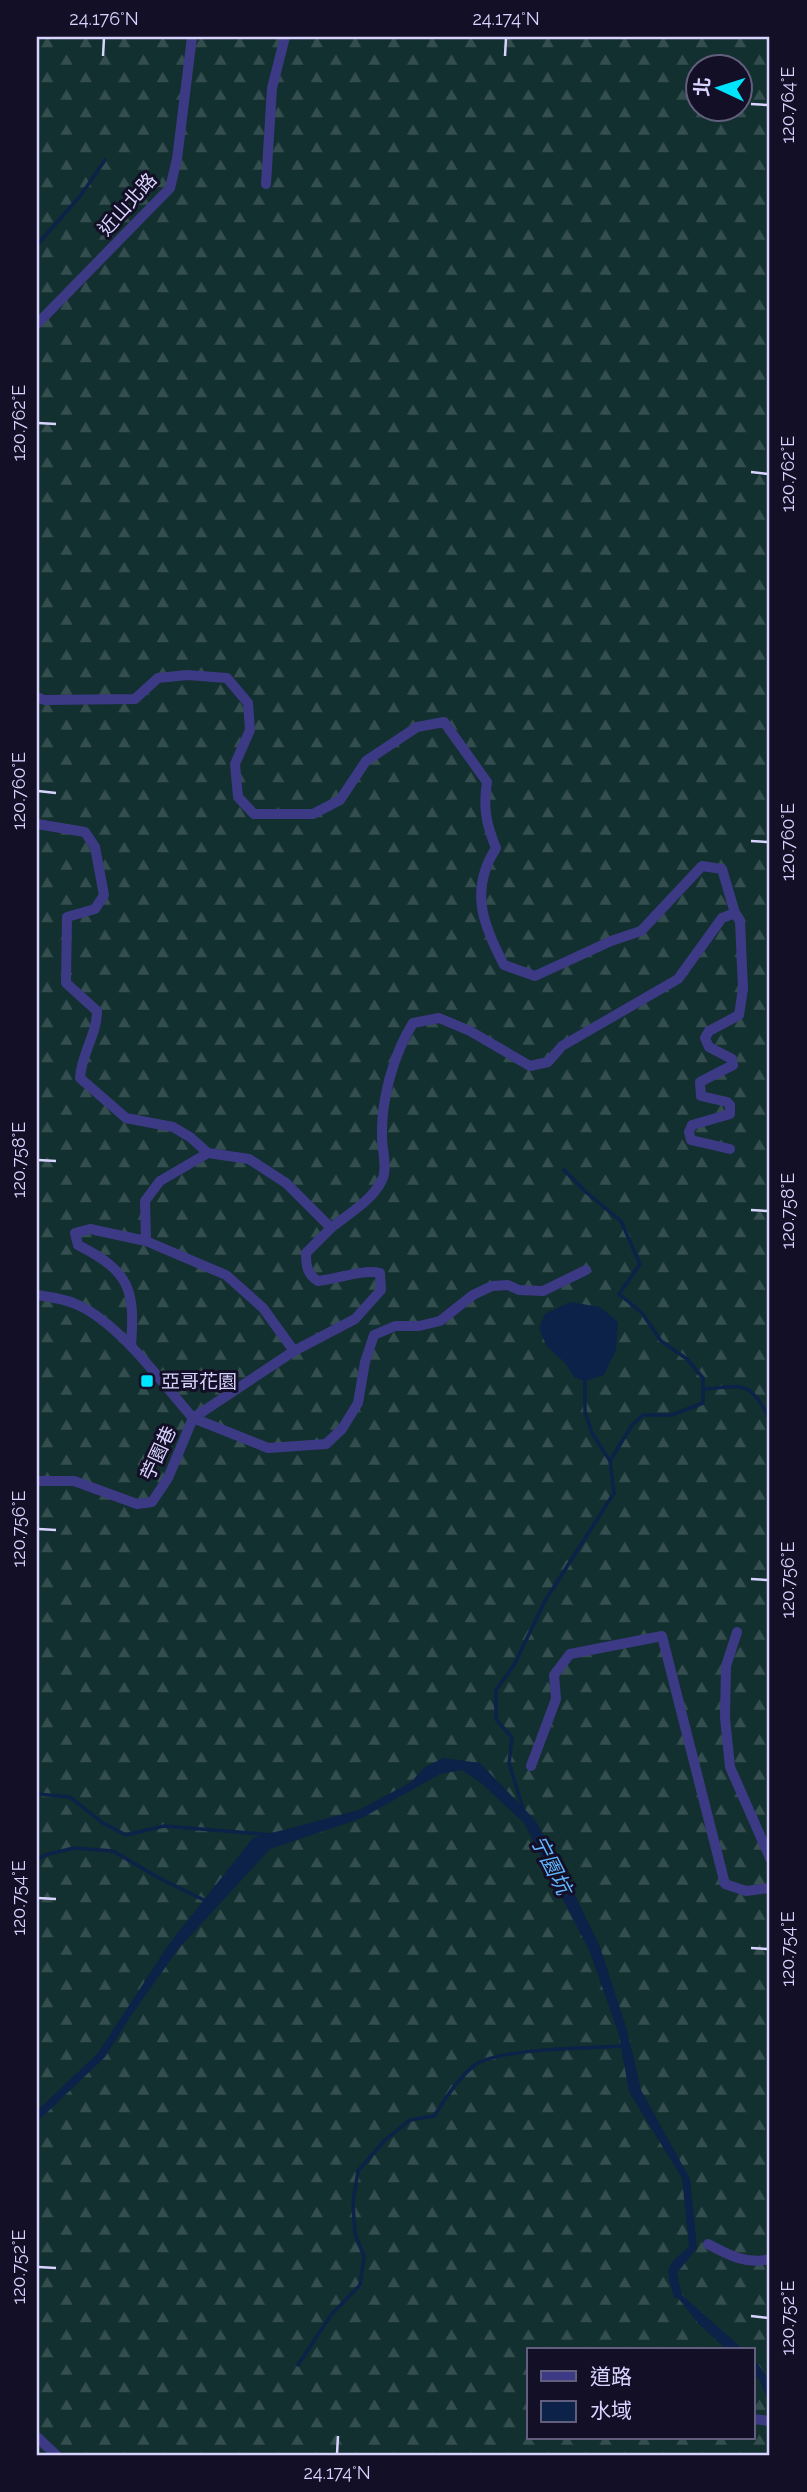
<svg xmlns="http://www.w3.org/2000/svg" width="807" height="2492" font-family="Raleway,'Noto Sans TC',sans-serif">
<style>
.forest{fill:url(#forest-firs);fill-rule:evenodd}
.water{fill:#0c2248}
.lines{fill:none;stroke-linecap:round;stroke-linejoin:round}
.stream{stroke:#0c2248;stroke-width:3.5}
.street{stroke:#3d3a85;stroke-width:10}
.ticks{fill:none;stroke:#d9d4ff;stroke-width:2.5}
.poi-dot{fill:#00e5ff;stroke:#130f26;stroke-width:2.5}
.labels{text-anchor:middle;stroke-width:6;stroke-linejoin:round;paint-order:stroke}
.street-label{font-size:19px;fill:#d9d4ff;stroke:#130f26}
.poi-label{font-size:19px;fill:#d9d4ff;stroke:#130f26;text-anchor:start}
.water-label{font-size:21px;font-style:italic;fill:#62b6ff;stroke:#130f26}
.neatline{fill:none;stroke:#d9d4ff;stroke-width:2.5}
.ticks-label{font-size:18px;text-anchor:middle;fill:#d9d4ff}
</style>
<defs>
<pattern id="forest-firs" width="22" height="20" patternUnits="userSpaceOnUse" patternTransform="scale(1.75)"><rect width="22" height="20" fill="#12302f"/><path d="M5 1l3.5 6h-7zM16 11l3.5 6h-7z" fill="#344d4e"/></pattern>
</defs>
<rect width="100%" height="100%" fill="#130f26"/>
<path class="forest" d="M37,37H770V2455H37ZM698,66H740V108H698ZM529,2350H753V2438H529Z"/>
<g class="water">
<polygon points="570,1302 600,1307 618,1322 616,1350 604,1375 585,1381 574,1377 565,1363 547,1347 539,1328 545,1314"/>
<path d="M443,1758L480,1763L535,1820L562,1868L600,1947L627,2030L641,2090L690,2179L697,2248L677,2273L682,2295L744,2350H727L698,2323L678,2298H674C666,2267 664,2267 689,2247L682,2178L629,2092L619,2035L590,1952L524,1823L481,1783L462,1770L440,1774L362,1818L270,1849L179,1948L130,2017L105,2057L37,2122V2111L98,2053L169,1944L253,1838L359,1810L411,1782L424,1768Z"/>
<path d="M753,2359C770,2377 770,2381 770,2405L759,2379L753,2374Z"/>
</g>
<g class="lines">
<g class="stream">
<polyline points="37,245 81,195 105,160"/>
<polyline points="585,1378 585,1412 592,1433 610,1461"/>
<path d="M703,1389C746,1386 749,1380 770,1420"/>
<polyline points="37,1794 70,1797 103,1823 126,1835 164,1826 273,1835"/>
<polyline points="523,1809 509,1763 512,1738 496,1719 496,1690 514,1665 545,1601 614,1493 610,1461 632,1425 643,1415 672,1415 703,1403 703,1378 687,1359 661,1341 642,1313 619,1294 640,1264 621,1221 586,1192 564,1170"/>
<polyline points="37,1860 45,1855 74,1848 113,1851 159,1878 208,1902"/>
<path d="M298,2365L331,2315L360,2285L364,2256L355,2234L353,2202L358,2171L385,2140L410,2120L434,2116C446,2098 458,2078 475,2065C498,2048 593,2048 625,2046"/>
</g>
<g class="street">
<polyline points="266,184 272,88 285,37"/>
<polyline points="37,324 170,188 177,159 192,37"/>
<path d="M37,697L44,700L135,699L158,678L187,675L227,678L248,703L250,730L235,764L238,797L254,814H313L340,800L366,761L417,727L444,722L487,782C483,807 486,824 496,848C469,890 483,925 504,965L535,976L611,941L641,931L702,866L722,869L735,913L740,921L743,989L739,1015L709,1031L705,1038L709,1047L732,1059L733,1065L700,1082L701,1096L727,1102L730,1105V1114L692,1125L689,1132L691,1140L730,1149"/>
<path d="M37,824L85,832L95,847L104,895L95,909L67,917L66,983L97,1011C97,1035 81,1054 80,1078L126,1118L173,1127L190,1137L208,1153"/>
<polyline points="146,1241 226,1275 263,1308 294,1351"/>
<path d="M37,1295C51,1297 65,1299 78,1305C120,1324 163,1384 193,1418L168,1478L152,1502L137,1504L74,1481H37"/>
<path d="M131,1346C135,1290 131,1272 78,1245L75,1233L90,1229L146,1241L145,1201L160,1181L208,1153L249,1159L286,1183L331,1228C348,1214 372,1201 382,1180C388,1169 382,1150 382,1137C381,1100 393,1055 413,1023L439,1018L470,1031L530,1066L548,1062L562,1046L678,979L722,918L735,913"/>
<polyline points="193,1418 268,1448 326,1444 342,1429 358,1403 365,1362 374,1335 395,1326 419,1326 440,1321 473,1295 492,1286 508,1285 519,1290 543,1291 586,1270"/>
<path d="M193,1418L294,1351L355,1319L381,1290L380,1273C364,1269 336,1279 318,1281C307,1274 306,1266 306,1253L331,1228"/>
<polyline points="737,1632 726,1666 725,1718 730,1767 770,1858"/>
<polyline points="531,1766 556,1699 554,1675 570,1654 662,1636 725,1884 746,1891 770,1888"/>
<path d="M708,2244C728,2255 747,2265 770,2259"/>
<polyline points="753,2419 770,2421"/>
<polyline points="37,2437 56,2455"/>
</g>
</g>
<path class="ticks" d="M103,56L104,38M505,56L506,38M751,104L768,105M38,423L56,424M751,472L768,474M38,791L56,793M751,841L768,842M38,1160L56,1161M751,1210L768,1211M38,1529L56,1530M751,1579L768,1580M38,1898L56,1899M751,1948L768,1949M38,2267L56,2268M751,2316L768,2318M337,2454L338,2436"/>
<rect class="poi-dot" x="140" y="1374" width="14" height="14" rx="3.5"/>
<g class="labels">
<g class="street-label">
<text transform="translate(127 204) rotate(-48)" y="7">近山北路</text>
<text transform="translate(158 1453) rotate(-65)" y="7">苧園巷</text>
</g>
<g class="poi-label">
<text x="161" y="1388">亞哥花園</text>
</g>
<g class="water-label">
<text transform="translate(551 1865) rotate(63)" y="7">宁園坑</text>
</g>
</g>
<rect width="807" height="2492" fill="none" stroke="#130f26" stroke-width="77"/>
<rect x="527" y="2348" width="228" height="91" fill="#130f26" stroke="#625e7d" stroke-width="2"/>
<rect x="541" y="2371" width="35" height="10" fill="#3d3a85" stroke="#625e7d" stroke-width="2"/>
<text x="590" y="2384" font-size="21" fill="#d9d4ff">道路</text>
<rect x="541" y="2401" width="35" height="21" fill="#0c2248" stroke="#625e7d" stroke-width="2"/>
<text x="590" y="2418" font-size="21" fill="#d9d4ff">水域</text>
<g transform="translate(719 88) rotate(274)"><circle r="33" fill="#130f26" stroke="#625e7d" stroke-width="2"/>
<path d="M0-5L12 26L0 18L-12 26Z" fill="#00e5ff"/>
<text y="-10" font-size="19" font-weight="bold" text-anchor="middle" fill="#d9d4ff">北</text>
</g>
<rect x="38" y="38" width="730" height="2416" class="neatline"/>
<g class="ticks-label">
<text x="104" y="25">24.176°N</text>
<text x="506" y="25">24.174°N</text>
<text transform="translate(788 105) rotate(-90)" y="6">120.764°E</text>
<text transform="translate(19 423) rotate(-90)" y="6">120.762°E</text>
<text transform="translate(788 474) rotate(-90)" y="6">120.762°E</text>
<text transform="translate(19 791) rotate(-90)" y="6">120.760°E</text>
<text transform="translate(788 842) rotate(-90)" y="6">120.760°E</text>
<text transform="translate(19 1160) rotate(-90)" y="6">120.758°E</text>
<text transform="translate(788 1211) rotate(-90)" y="6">120.758°E</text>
<text transform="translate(19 1529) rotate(-90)" y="6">120.756°E</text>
<text transform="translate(788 1580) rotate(-90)" y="6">120.756°E</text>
<text transform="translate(19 1898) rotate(-90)" y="6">120.754°E</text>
<text transform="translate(788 1949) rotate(-90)" y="6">120.754°E</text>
<text transform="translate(19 2267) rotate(-90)" y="6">120.752°E</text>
<text transform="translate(788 2318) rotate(-90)" y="6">120.752°E</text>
<text x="337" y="2479">24.174°N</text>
</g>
</svg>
